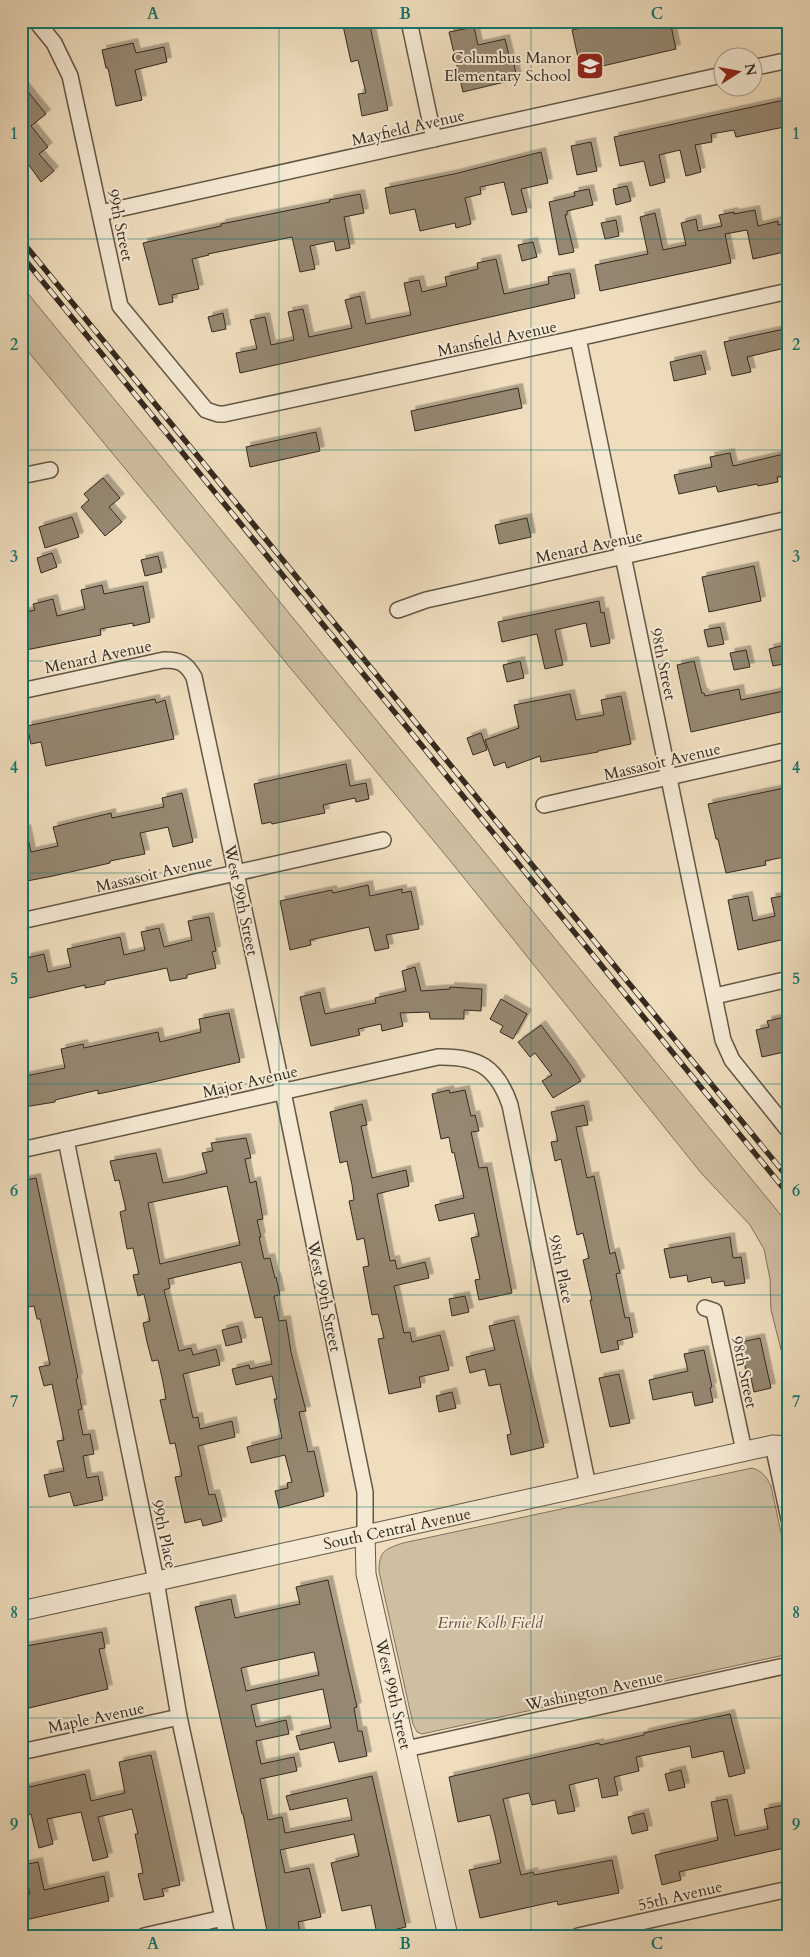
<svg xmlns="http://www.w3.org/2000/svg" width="810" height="1957" font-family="Cardo,serif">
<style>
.green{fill:#cfbfa2;stroke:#827460}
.building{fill:#958771;stroke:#342a1f;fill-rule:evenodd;filter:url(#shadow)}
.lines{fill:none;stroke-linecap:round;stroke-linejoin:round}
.minor-casing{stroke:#635746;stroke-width:18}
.tertiary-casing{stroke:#635746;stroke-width:21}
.minor{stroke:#f5e9d4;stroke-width:15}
.tertiary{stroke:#f5e9d4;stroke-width:19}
.rail-casing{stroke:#342a1f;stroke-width:5.5}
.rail{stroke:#f5e9d4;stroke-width:4;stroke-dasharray:11;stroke-linecap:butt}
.grid{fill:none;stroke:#0f766e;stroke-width:1;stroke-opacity:0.55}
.labels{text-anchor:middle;stroke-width:4;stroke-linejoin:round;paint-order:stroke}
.poi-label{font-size:16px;fill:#342a1f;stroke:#f5e9d4;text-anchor:end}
.street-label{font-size:16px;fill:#342a1f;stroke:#f5e9d4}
.park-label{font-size:16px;font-style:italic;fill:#5b4f40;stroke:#f5e9d4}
.neatline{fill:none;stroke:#0f766e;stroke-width:2}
.grid-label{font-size:16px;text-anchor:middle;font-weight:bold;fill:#0f766e}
</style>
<defs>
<filter id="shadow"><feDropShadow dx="4.5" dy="-4.5" stdDeviation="0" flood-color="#0004"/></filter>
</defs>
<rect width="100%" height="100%" fill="#efddbd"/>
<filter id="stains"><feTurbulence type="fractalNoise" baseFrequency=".004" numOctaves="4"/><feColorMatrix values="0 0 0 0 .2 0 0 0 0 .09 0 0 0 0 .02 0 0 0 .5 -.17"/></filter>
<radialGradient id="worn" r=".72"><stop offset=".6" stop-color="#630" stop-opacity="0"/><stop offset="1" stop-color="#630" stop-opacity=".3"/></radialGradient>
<g class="green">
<polygon points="21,285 789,1225 789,1381 771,1310 770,1279 764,1249 750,1225 702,1174 452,863 21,343"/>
<path d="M752,1468C762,1471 766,1476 771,1486L789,1570V1654L431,1732L422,1734L417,1732L413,1724L379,1571C379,1550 386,1549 403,1543Z"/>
</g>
<g class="building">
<polygon points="342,21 369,21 388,110 362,116 358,94 366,93 358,60 351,62"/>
<polygon points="603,21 670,21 676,49 581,71 572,30 603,23"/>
<polygon points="474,27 478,45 505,39 511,64 514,64 517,79 463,92 449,32"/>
<polygon points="133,43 136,53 164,47 167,62 135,70 142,100 116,106 108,68 106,68 102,50"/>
<polygon points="21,83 46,114 31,126 48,147 39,154 54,171 41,182 21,154"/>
<polygon points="789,99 789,126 736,137 734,130 711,134 712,142 695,145 701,172 686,176 680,150 659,155 665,182 650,186 644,161 620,166 614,137"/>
<polygon points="591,142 597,171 577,175 571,146"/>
<polygon points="541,152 548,183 521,189 527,212 512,215 504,182 480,187 481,194 465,198 471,224 456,228 455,223 420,231 415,209 390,214 385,188 454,174"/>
<polygon points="627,186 631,201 616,205 613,189"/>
<polygon points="589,189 593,205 567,211 567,215 565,215 574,252 559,255 549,202 575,196 574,192"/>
<polygon points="360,194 364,213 344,217 350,248 336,251 334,241 310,246 315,269 300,272 292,237 208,254 209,255 192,259 199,289 172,295 173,302 159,305 143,243 221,226 221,224 330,202 329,200"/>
<polygon points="755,210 758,226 778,221 778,225 789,222 789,251 753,259 747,230 725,234 731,263 600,291 595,265 648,254 640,217 655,213 663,250 686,245 681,223 696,219 698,231 722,226 719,215 734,212 734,214"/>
<polygon points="616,220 619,236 605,239 601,223"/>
<polygon points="533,242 537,257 522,261 518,245"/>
<polygon points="496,259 504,294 549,284 548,277 570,273 575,298 240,373 236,353 257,349 250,320 265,317 271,345 294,340 288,312 303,309 309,337 352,328 345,300 360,296 366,324 411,315 404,283 419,280 422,292 447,286 445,277 478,269 477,263"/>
<polygon points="223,313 226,329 212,332 208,317"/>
<polygon points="789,328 789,347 747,357 751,372 732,376 724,342"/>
<polygon points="701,355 706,374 674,381 670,362"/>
<polygon points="518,388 522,408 415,431 411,411"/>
<polygon points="316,432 320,451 250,467 246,447"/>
<polygon points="730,453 733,466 784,454 789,475 777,477 778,482 758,486 757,484 718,492 716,486 679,494 674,475 712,467 710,457"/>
<polygon points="103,478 120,498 109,507 122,522 105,536 81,507 89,500 84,494"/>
<polygon points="72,517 79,537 45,548 39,527"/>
<polygon points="527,518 531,537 499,544 495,525"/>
<polygon points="52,553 57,567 41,573 37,558"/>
<polygon points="158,556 162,572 145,576 141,560"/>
<polygon points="754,566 761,601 709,612 702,577"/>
<polygon points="102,585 104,594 143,586 150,622 133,626 133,623 100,629 101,635 21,651 21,613 35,610 33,604 53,599 57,616 85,609 81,590"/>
<polygon points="599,601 601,613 604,612 610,643 591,647 586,623 555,630 563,665 545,669 537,634 502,642 498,622"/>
<polygon points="720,627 724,644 708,647 704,630"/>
<polygon points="785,645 789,663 773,666 769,649"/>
<polygon points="746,650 750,667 734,670 730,653"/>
<polygon points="520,661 524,678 507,682 503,665"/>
<polygon points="694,661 702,693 704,693 705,696 739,689 741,700 789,690 789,710 691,732 677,665"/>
<polygon points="570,694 576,720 604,715 601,700 621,696 631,744 598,751 598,752 541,762 540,756 507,768 505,762 494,766 485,740 519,728 514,705"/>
<polygon points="155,699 156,703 165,700 174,739 46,766 41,742 31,744 27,726"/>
<polygon points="481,733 487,750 473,755 467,738"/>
<polygon points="346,764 350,786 366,783 369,799 356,802 355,798 323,805 325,813 272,824 271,822 262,824 254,784"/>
<polygon points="789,787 789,856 765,861 766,865 726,873 718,839 716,839 708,804"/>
<polygon points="182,793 193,842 173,847 168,827 140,833 145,854 110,861 110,863 53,876 27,881 26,876 21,877 21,830 26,829 31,852 58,846 53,827 111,813 112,818 164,807 162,798"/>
<polygon points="368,885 370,896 402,889 402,893 411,891 419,929 386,935 389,948 375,951 369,927 310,940 311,945 290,950 280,901 332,890 333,893"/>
<polygon points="789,895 789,938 738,950 728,900 748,896 753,921 775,916 771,898"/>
<polygon points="209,917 216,951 212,952 216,968 187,975 187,978 170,981 167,968 105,981 105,984 85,988 85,985 21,1000 21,962 27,961 26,958 44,954 48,972 71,967 67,949 120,937 124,955 145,950 141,932 159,928 164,947 192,940 188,921"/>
<polygon points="415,967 421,991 450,989 450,987 482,989 481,1011 464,1010 464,1019 430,1019 429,1012 400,1013 403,1026 382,1031 381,1024 358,1029 360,1035 311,1046 300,997 320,992 325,1014 376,1003 375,998 406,991 402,971"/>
<polygon points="501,999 527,1014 513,1039 500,1032 503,1026 490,1019"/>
<polygon points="229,1013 240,1062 136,1086 98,1094 98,1090 55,1100 55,1102 24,1107 21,1095 21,1077 65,1068 61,1049 83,1044 84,1048 158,1032 160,1042 201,1032 199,1019"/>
<polygon points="789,1016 789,1051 762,1057 756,1030 769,1027 767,1021"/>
<polygon points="541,1025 570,1064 581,1081 553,1098 542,1081 552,1075 535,1053 530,1057 518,1042"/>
<polygon points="449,1090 450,1093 465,1090 471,1116 475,1115 479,1131 471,1132 479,1168 487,1167 512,1293 479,1300 475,1280 480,1279 471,1238 479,1236 474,1213 439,1221 435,1205 464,1198 454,1152 452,1153 449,1137 441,1139 432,1094"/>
<polygon points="362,1104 367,1125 361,1126 372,1178 406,1170 409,1186 377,1194 390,1261 395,1260 397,1269 425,1262 429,1278 394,1286 404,1333 410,1332 412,1342 440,1335 449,1370 419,1377 421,1387 389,1394 378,1339 384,1338 378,1314 372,1315 363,1267 369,1266 364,1238 357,1240 349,1201 354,1200 352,1185 347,1161 340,1163 330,1112"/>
<polygon points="584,1105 588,1125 576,1127 587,1178 594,1176 610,1254 615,1252 620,1273 616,1274 625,1318 629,1317 633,1337 617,1341 619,1349 601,1353 590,1300 592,1300 583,1260 589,1258 583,1233 577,1235 561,1159 555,1161 551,1142 558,1141 551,1112"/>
<path d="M246,1138L251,1158L245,1159L250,1183L256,1181L263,1219L257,1220L261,1237H259L264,1259L270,1258L275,1278L276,1277L280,1295L274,1296L279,1321L286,1320L291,1352L306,1411L299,1412L308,1452L314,1451L324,1496L279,1508L275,1491L288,1488L287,1483L292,1482L285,1455L251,1463L247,1447L282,1438L274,1399H277L272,1376L236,1385L232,1369L249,1365L250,1369L272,1364L262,1317L255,1318L241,1262L168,1279L170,1288L164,1290L179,1351L191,1348L193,1355L216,1349L220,1365L183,1374L193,1418L198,1417L200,1429L232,1421L235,1437L198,1446L209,1495L215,1494L222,1521L203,1526L201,1519L185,1523L175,1477L182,1476L175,1443L170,1444L160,1400L166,1399L163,1382L158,1360L152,1361L147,1342L143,1323L150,1321L144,1294L138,1296L133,1275L139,1274L133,1248L127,1249L120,1212L126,1210L119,1180L115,1181L110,1161L156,1153L163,1183L180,1180L207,1173L202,1153L213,1151L211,1143ZM227,1186L240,1245L160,1264L148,1203Z"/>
<polygon points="36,1178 78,1378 76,1379 82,1409 78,1410 83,1435 90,1434 94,1454 83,1456 87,1478 98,1476 103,1500 74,1506 70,1492 49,1497 44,1475 64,1471 57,1441 64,1440 52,1384 44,1386 39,1367 50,1365 40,1319 37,1319 34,1306 28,1307 21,1267 21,1256 27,1255 21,1228 21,1181"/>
<polygon points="730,1237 733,1258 741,1257 745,1283 725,1286 724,1281 712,1283 711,1277 688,1282 687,1275 670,1278 664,1249"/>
<polygon points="465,1296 469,1312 452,1316 449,1299"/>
<polygon points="514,1320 544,1447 511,1455 507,1435 511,1434 500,1384 489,1386 485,1369 470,1373 466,1357 495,1350 489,1326"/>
<polygon points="238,1326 242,1342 226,1346 222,1330"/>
<polygon points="760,1338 771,1388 754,1392 751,1378 747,1379 741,1342"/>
<polygon points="704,1350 712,1387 710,1388 713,1402 695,1406 692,1392 653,1400 649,1380 688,1371 684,1354"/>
<polygon points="619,1374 630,1423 610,1427 599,1378"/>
<polygon points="452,1392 456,1408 439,1412 436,1396"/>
<path d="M328,1580L357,1707L354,1708L358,1731H362L367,1756L339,1762L334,1742L300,1750L296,1736L331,1728L323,1689L251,1705L256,1727L286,1720L289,1734L256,1741L261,1764L294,1757L297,1771L260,1779L268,1820L282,1817L285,1833L352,1820L347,1798L290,1810L286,1796L372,1776L406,1927L377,1934L371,1905L342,1911L331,1863L359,1856L354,1834L280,1850L285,1873L309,1868L321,1917L298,1922L301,1936H268L243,1814H242L195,1607L231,1599L235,1618L262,1612L300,1604L296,1587ZM314,1652L319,1675L246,1691L241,1668Z"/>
<polygon points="102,1632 105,1648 99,1649 108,1689 21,1710 21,1683 27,1681 21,1647"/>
<polygon points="730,1714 745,1773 729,1777 723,1751 692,1758 690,1746 636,1757 639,1771 614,1777 618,1795 602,1798 598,1778 569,1785 575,1811 558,1814 555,1800 532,1805 529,1793 503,1799 521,1875 533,1872 534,1875 612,1860 619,1893 558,1905 557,1901 480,1918 469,1870 501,1863 495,1835 490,1815 458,1822 449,1777 599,1743 600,1745 644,1735 644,1733"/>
<polygon points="151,1755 180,1885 162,1889 164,1896 144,1900 138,1874 143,1873 135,1834 138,1834 132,1809 98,1817 108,1857 93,1861 81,1812 47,1819 53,1844 39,1848 31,1814 21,1816 21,1789 85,1774 91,1801 125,1793 119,1762"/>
<polygon points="681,1770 685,1787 669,1791 665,1774"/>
<polygon points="727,1799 735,1836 768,1829 764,1809 789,1804 789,1847 679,1872 681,1880 662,1885 655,1855 718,1840 711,1802"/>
<polygon points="644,1813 648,1830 632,1834 628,1817"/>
<polygon points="38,1862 44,1890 104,1876 109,1901 21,1921 21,1896 30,1894 23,1865"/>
</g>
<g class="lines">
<g class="minor-casing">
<g id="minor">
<polyline points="36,21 54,43 70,76 120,306 206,410 218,414 224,414 578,338 789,291"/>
<polyline points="409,21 434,139"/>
<polyline points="752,68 789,60"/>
<polyline points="100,213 722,75"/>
<polyline points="578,338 723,1040 732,1060 789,1131"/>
<polyline points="21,476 50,470"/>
<polyline points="398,610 426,600 789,519"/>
<path d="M21,691L164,660C180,660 186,663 194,677L283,1092L365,1492V1535"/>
<polyline points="544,805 789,750"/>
<polyline points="21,921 383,840"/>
<polyline points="715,996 789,979"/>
<polyline points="66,1140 156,1581 179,1717 227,1936"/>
<path d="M21,1150L438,1057C478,1056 497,1067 510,1105L588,1486"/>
<polyline points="705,1308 714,1311 744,1451"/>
<polyline points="773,1445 789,1519"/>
<polyline points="406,1749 789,1665"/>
<polyline points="21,1752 179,1717"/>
<polyline points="144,1936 223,1918"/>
<polyline points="578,1936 789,1889"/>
</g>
</g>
<g class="tertiary-casing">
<g id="tertiary">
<polyline points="365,1535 366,1574 448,1936"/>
<polyline points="21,1611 773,1445 789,1446"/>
</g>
</g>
<use href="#minor" class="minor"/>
<use href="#tertiary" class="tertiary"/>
<g class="rail-casing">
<g id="rail">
<polyline points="21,240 789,1179"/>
<polyline points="21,255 789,1195"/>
</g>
</g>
<use href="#rail" class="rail"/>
</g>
<path class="grid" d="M279,21V1936M531,21V1936M21,239H789M21,450H789M21,661H789M21,873H789M21,1084H789M21,1295H789M21,1507H789M21,1718H789"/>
<defs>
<g id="school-square" transform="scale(1.4375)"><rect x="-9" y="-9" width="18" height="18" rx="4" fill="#8f2418" stroke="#f5e9d4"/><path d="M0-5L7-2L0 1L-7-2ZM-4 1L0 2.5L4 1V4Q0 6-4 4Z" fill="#fff"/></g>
</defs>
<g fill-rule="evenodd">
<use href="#school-square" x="590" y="66"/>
</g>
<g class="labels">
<g class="poi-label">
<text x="571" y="63">Columbus Manor<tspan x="571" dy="18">Elementary School</tspan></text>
</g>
<g class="street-label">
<text transform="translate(408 127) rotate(-13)" y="6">Mayfield Avenue</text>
<text transform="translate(121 225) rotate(78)" y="6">99th Street</text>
<text transform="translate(497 338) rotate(-12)" y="6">Mansfield Avenue</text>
<text transform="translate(589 546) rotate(-12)" y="6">Menard Avenue</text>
<text transform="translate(98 656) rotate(-12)" y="6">Menard Avenue</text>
<text transform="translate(664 664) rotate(78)" y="6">98th Street</text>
<text transform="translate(662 761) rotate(-13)" y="6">Massasoit Avenue</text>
<text transform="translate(154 873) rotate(-13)" y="6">Massasoit Avenue</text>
<text transform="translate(242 900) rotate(78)" y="6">West 99th Street</text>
<text transform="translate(250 1081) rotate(-13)" y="6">Major Avenue</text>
<text transform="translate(562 1269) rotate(78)" y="6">98th Place</text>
<text transform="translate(325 1296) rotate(78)" y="6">West 99th Street</text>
<text transform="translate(745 1372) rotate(78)" y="6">98th Street</text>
<text transform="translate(397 1528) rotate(-12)" y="6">South Central Avenue</text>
<text transform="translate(165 1534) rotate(78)" y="6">99th Place</text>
<text transform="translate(594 1690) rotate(-12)" y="6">Washington Avenue</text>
<text transform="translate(394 1694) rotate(77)" y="6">West 99th Street</text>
<text transform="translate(96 1717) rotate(-12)" y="6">Maple Avenue</text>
<text transform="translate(680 1895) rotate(-13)" y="6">55th Avenue</text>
</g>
<g class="park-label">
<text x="490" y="1628">Ernie Kolb Field</text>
</g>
</g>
<rect width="810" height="1957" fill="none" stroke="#efddbd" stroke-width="55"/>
<g transform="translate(738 72) rotate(79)"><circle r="24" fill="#f5e9d4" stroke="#a89d8c"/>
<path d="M0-4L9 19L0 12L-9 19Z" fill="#8f2418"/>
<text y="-8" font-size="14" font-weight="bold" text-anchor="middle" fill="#342a1f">N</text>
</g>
<rect x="28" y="28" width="754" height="1902" class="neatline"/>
<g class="grid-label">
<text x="153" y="19">A</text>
<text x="405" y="19">B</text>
<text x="657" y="19">C</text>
<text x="14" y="139">1</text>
<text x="796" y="139">1</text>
<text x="14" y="350">2</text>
<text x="796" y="350">2</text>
<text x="14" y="562">3</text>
<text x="796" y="562">3</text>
<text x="14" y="773">4</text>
<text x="796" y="773">4</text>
<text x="14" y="984">5</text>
<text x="796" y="984">5</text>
<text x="14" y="1196">6</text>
<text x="796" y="1196">6</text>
<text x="14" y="1407">7</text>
<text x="796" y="1407">7</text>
<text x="14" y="1618">8</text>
<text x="796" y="1618">8</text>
<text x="14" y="1830">9</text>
<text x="796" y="1830">9</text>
<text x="153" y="1949">A</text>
<text x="405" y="1949">B</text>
<text x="657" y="1949">C</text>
</g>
<rect width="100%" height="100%" filter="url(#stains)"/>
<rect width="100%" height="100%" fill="url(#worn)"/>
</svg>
